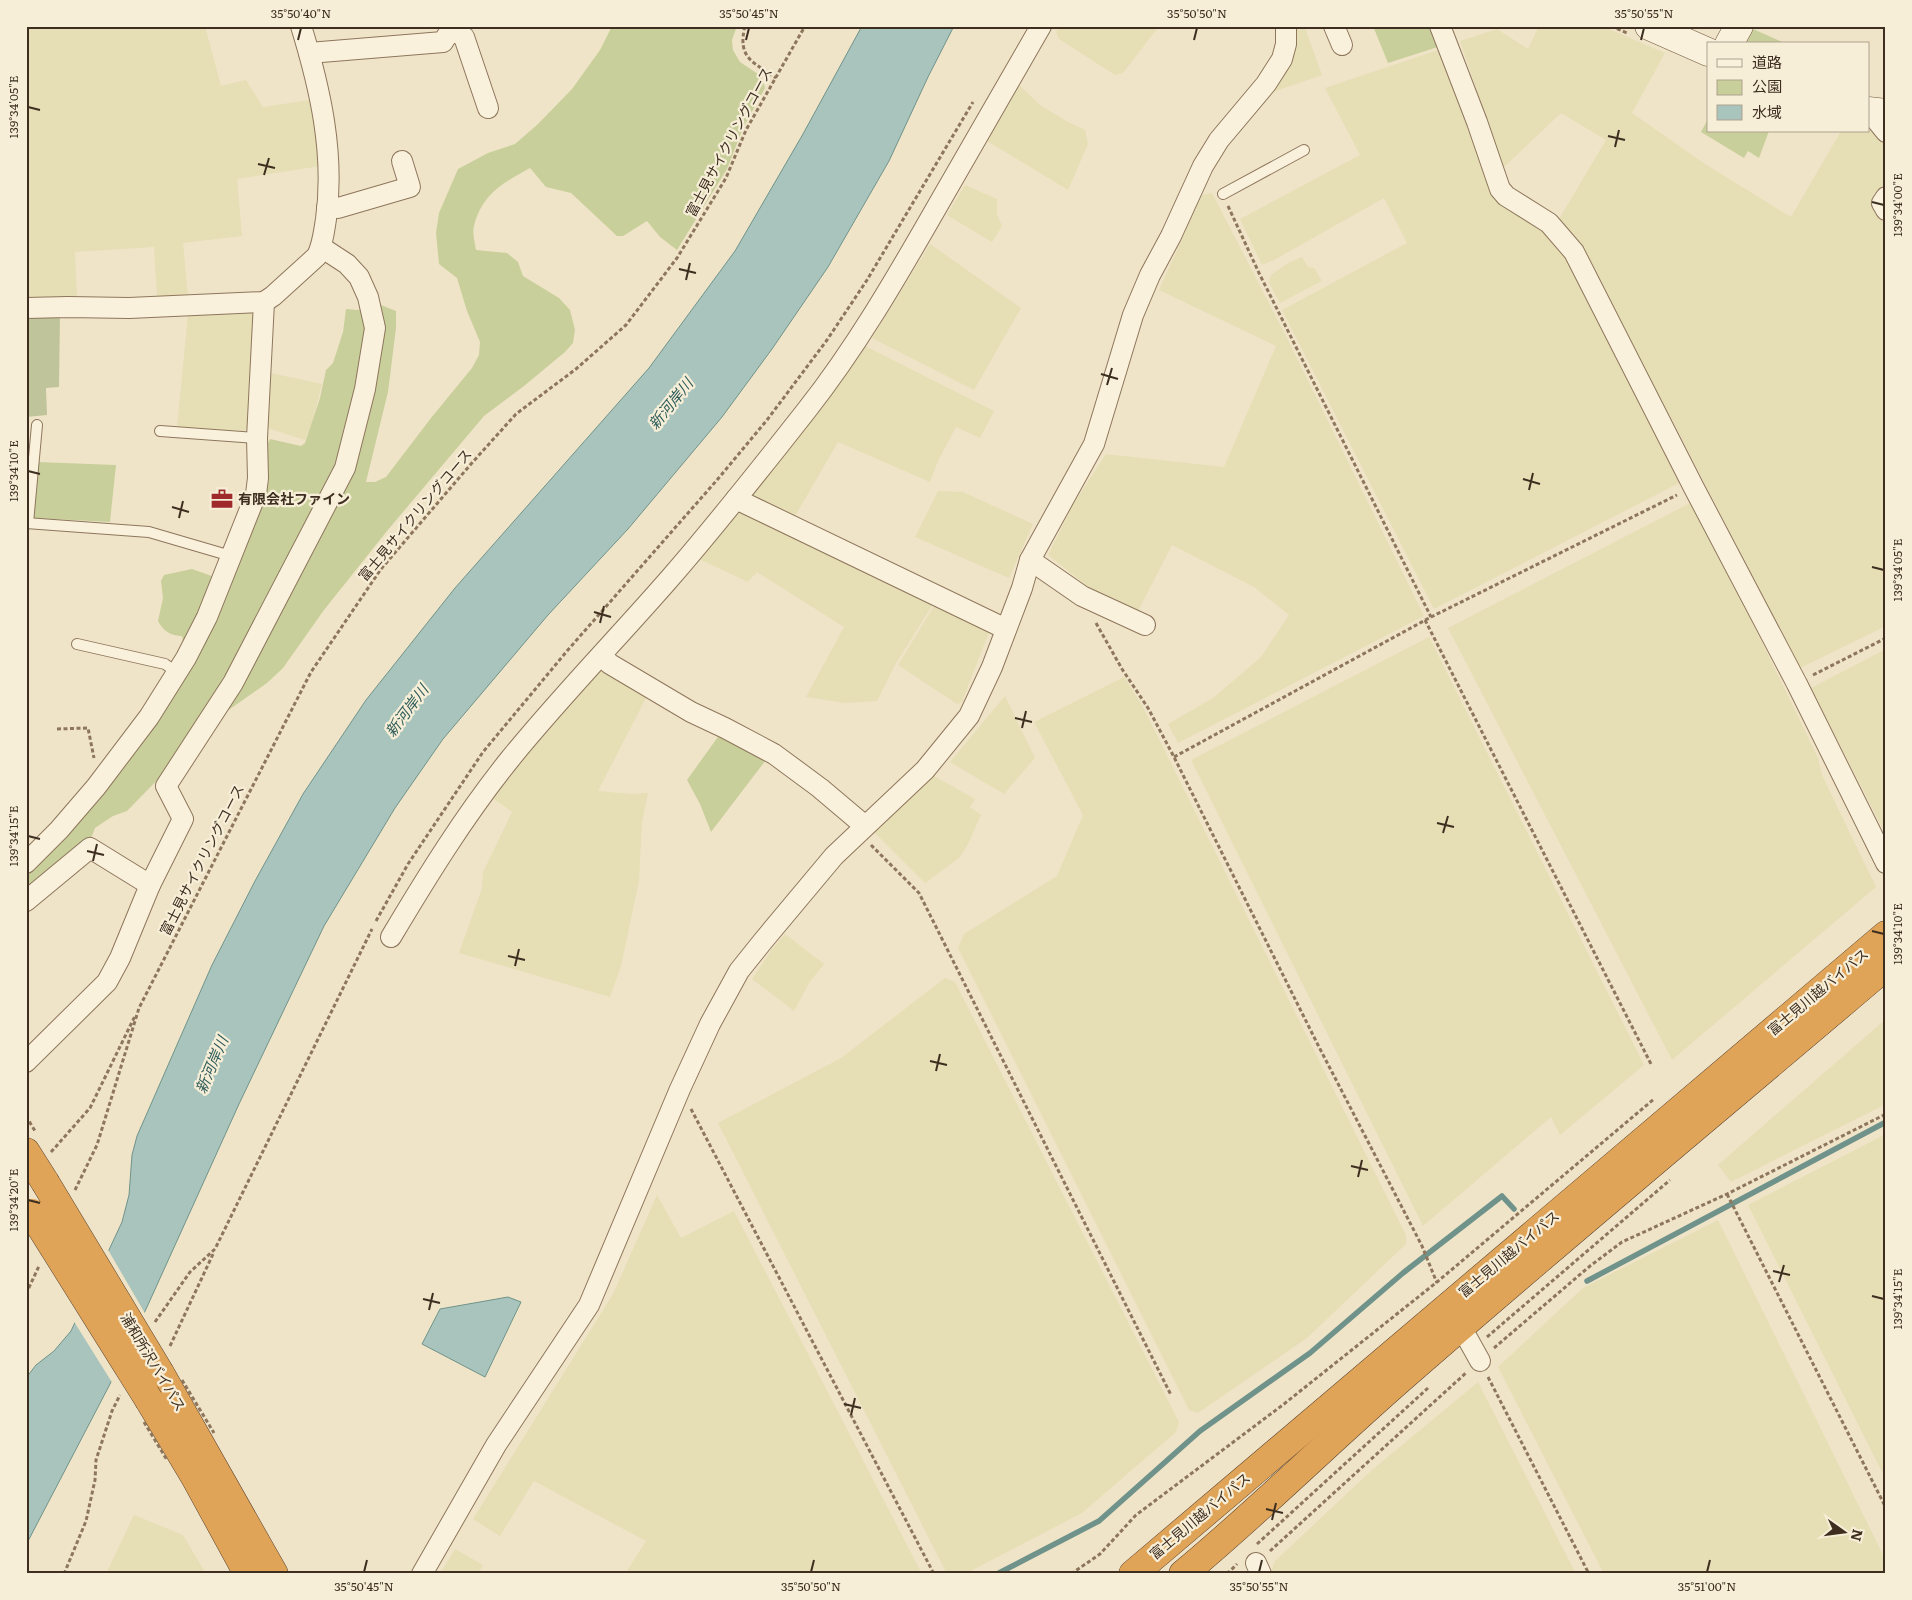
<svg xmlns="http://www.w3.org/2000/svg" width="1912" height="1600" font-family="Literata,'Noto Sans JP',serif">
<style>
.farmland{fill:#e6deb5}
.green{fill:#c9cf9b}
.cemetery{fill:#bfc49a}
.water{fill:#a9c4bc;stroke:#6f938a}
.pier{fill:#f0e4c8}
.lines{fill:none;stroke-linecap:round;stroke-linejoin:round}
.stream{stroke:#6f938a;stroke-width:5.5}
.lane-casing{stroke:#8d765c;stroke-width:12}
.street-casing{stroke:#8d765c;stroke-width:22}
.secondary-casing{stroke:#6f573f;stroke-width:29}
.highway-casing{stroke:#5b4430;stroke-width:29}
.path{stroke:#8d765c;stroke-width:3;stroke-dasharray:4 2.5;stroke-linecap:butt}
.lane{stroke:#faf1dc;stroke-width:10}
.street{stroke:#faf1dc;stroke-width:20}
.secondary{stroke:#faf1dc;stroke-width:28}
.highway{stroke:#e0a458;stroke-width:28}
.highway-bridge-casing{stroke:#5b4430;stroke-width:29;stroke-linecap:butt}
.path-bridge{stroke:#8d765c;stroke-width:3;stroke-dasharray:4 2.5;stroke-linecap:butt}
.highway-bridge{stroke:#e0a458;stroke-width:28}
.ticks{fill:none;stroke:#3d2e20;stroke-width:2}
.labels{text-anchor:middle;stroke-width:4.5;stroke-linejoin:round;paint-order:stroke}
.street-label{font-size:14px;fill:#3d2e20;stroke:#f7eed8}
.poi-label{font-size:14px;font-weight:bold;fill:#3d2e20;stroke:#f7eed8;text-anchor:start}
.water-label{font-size:15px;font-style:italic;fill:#2f5d5a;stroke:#f7eed8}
.neatline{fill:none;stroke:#3d2e20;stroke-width:2}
.ticks-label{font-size:12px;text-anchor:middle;fill:#3d2e20}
</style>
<rect width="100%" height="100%" fill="#f0e4c8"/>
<g class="farmland">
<polygon points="26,26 205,26 221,86 246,80 263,107 310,100 319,141 321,166 237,179 242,236 183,243 188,297 157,297 154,247 75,252 77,297 26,298"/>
<polygon points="1060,26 1159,26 1123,73 1115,75 1059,39 1056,32"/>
<polygon points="1295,26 1297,26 1299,30 1305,28 1322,75 1270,93 1284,76 1290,64"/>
<polygon points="1539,26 1602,26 1665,53 1632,113 1705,164 1791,217 1841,131 1868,131 1879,133 1886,139 1886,190 1873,194 1886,221 1886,626 1800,668 1580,242 1559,219 1606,140 1561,113 1503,168 1460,41 1497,29 1528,49"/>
<polygon points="1441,49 1490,191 1500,201 1546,230 1563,248 1681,482 1434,609 1282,310 1407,243 1384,198 1274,260 1262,265 1240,219 1360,155 1325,88"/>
<polygon points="1019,85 1040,105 1068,122 1085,130 1088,144 1068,190 987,141"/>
<polygon points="965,185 997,199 997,214 1002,226 992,242 947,215"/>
<polygon points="1212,193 1288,340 1424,616 1178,743 1168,724 1213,698 1261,657 1289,615 1254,587 1172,545 1137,613 1091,589 1048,555 1074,503 1106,454 1224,467 1276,346 1159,290 1183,237 1200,195"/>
<polygon points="930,244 1021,308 974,390 872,338"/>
<polygon points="1302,257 1308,267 1314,268 1322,281 1280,303 1269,283 1271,275 1288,263"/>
<polygon points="250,310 258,318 251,426 244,431 177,427 188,314"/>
<polygon points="865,346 994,411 980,438 956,427 938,461 930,482 838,442 794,518 748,496 809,422"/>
<polygon points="266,372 322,384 312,423 305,440 264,427"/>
<polygon points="938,491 963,492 1033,524 1009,578 915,537"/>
<polygon points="1694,501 1818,758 1822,775 1876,887 1672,1060 1448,628"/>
<polygon points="742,508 935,601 895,665 877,701 845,703 806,697 844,627 757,572 748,582 699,559"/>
<polygon points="937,601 986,625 989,632 962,702 957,704 898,665"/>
<polygon points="1429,637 1644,1065 1560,1135 1551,1117 1423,1226 1191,760"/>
<polygon points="1886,649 1886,835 1811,688"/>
<polygon points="601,669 647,696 598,791 632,794 648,793 642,822 639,881 621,966 610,997 459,953 482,888 483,872 512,812 491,797 514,766"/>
<polygon points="1124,677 1142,705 1406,1235 1406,1244 1307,1338 1198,1413 1189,1410 958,948 964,934 1057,876 1083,815 1034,722"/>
<polygon points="1005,696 1035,758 1004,794 950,762"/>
<polygon points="934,776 975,799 970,807 981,815 967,846 959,858 925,883 874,832"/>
<polygon points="785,934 824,964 809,983 794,1011 752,979 773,948"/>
<polygon points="945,978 955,982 1179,1422 1176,1432 1082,1513 965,1574 947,1574 718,1123 841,1058"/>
<polygon points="1886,1019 1886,1104 1731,1182 1718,1165"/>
<polygon points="1886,1134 1886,1480 1748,1205"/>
<polygon points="657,1195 681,1238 734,1211 922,1574 625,1574 646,1541 534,1481 500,1536 473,1519 613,1294"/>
<polygon points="1718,1220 1886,1561 1886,1574 1604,1574 1498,1367 1583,1288"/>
<polygon points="1478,1382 1576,1574 1271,1574 1274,1562 1372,1470"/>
<polygon points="134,1515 183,1535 206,1574 106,1574"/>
<polygon points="455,1549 483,1565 478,1574 440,1574"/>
</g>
<g class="green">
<path d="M612,26H737L732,40L733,50L740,62L761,76L765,88L743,128L727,169L677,250L660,237L647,221L623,236H617L571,193L546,187L530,168C503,183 482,194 474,226C472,233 475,243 476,250L507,253L518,262L523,276L559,298L570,310L575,330L573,343L565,352L524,386L484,416L387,531L324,610L283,668L267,683L220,716L127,811L113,816L95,828L90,841L26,897V871L87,807L183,643L182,636C171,636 163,631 158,621L163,598L161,581L164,575L192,569L226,581L269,481L267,445L270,439L301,446L305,443L320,398L326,370L333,363L343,332L346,309L357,310L381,305L396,311V328L388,392L366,482H375L386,477L431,418L472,368L479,355L480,342L467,311L457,278L439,264L436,233L439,213L458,169L488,153L515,144L538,124L572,89L600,50Z"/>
<polygon points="1373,26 1433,26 1441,46 1388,63"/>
<polygon points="1753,29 1787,44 1746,44 1745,42"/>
<polygon points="1708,119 1708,131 1769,131 1759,158 1748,151 1744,158 1701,132"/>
<polygon points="38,462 116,465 110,522 33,518"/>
<polygon points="720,734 766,760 711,832 700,804 687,780"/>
</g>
<polygon class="cemetery" points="60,315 59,387 46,388 47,415 26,417 26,316"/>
<g class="water">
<polygon points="862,26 954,26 928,77 889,161 828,267 772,349 722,417 628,529 548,615 443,739 395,808 324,926 239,1104 147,1307 109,1386 26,1545 26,1378 36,1365 54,1351 71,1331 122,1222 129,1195 132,1155 137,1136 212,965 255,881 303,794 366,700 455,588 649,368 735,251 803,134"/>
<polygon points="508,1297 521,1302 485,1377 422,1344 440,1309"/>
</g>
<polygon class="pier" points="107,1248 146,1315 113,1384 73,1320"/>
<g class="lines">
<g class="stream">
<polyline points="1587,1281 1886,1122"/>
<polyline points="997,1574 1099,1521 1200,1431 1310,1353 1403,1273 1502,1196 1514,1209"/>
</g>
<g class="lane-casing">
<g id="lane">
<polyline points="1223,194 1304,150"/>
<polyline points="160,431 257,438"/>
<polyline points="26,523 149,532 231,556"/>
<polyline points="28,523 37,425"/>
<polyline points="77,644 165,664 176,672"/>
</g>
</g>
<g class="street-casing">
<g id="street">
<polyline points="1334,26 1342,45"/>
<polyline points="1440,26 1477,122 1500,189 1506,196 1549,223 1574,252 1693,486 1797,684 1886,863"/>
<polyline points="451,29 464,37 488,108"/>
<polyline points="309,53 443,42 453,26"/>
<polyline points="1869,111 1886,132"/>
<polyline points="1886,197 1882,203 1886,210"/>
<polyline points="327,208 338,208 410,187 402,161"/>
<path d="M26,308L68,307L129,308L264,302L273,296L317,256C323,244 324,231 326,219C335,153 320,88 301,26"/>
<polyline points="736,499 1006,629"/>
<polyline points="1030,560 1082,596 1145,625"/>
<polyline points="601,656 610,664 691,712 725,728 774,754 820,788 865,826"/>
<polyline points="26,863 59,830 96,787 149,717 186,658 207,617 256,494 258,478 257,438 264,302"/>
<polyline points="26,901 90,848 150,885"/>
<path d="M391,937C428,875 465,815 510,759C561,696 618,638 671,577C718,523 762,467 806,411C855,349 895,280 934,212C970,150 1005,88 1041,26"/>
<polyline points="26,1062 107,982 120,958 150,885 183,819 166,786 233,683 345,468 365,389 375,328 368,297 359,277 347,264 321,247"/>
<polyline points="1455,1316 1480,1361"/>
<polyline points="1256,1563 1261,1574"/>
<polyline points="422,1574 496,1445 589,1305 680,1089 710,1024 739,971 763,941 834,856 925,770 969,716 992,667 1022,588 1030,560 1094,444 1133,315 1150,275 1171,236 1203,166 1219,140 1266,84 1282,59 1286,44 1286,26"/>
</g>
</g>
<g class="secondary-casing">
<g id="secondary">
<polyline points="1649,26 1708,52"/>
<polyline points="1729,44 1739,26"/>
<polyline points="1868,111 1886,113"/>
</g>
</g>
<g class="highway-casing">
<g id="highway">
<polyline points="26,1152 45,1182"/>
<polyline points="160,1373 274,1574"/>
<polyline points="149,1400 195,1477 248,1574"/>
<polyline points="1133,1574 1886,935"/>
<path d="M1183,1574C1260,1510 1330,1440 1406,1374C1564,1236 1726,1102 1886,966"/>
</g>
</g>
<g class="path">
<path d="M745,26C737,58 753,62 776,78"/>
<polyline points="1611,26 1627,33"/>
<polyline points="1228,206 1259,273 1431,617"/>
<polyline points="1425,620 1651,1064"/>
<polyline points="1096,623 1122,669 1148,708 1174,757 1318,1045 1422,1246 1437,1283"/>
<polyline points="1813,675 1886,638"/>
<polyline points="57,729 88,728 94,758"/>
<polyline points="1174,757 1431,617 1677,495"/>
<polyline points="871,845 919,893 1171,1395"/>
<polyline points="376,921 408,864 483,752 567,651 717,480 767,420 827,340 867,280 973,102"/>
<polyline points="691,1109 934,1574"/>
<polyline points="26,1116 35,1131"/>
<polyline points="51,1152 90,1108 135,1016"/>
<polyline points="75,1190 97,1145 139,1008 311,672 381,569 471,464 516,414 576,369 626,325 677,258 726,178 746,130 805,26"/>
<polyline points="1727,1194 1886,1508"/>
<polyline points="26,1294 39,1266"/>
<polyline points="155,1322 190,1272 215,1249 372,929"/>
<polyline points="1487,1337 1670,1180"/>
<polyline points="170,1346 214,1252"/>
<polyline points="1494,1348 1590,1266 1622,1242 1727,1194 1886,1114"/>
<polyline points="1488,1377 1589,1574"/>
<polyline points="1257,1544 1428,1388"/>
<polyline points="1270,1551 1467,1372"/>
<polyline points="64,1574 86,1521 95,1480 96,1460 112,1411 120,1395"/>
<polyline points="1071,1574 1100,1554 1136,1515 1284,1404 1437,1282 1654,1099"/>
<polyline points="1227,1574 1237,1564"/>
</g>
<use href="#lane" class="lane"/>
<use href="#street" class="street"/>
<use href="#secondary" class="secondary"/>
<use href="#highway" class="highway"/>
<g class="highway-bridge-casing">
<g id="highway-bridge">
<polyline points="45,1182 160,1373"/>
<polyline points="32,1213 149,1400"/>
</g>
</g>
<g class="path-bridge">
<polyline points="182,1380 214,1433"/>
<polyline points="144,1422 167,1460"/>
</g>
<use href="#highway-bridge" class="highway-bridge"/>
</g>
<path class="ticks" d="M298,40L301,28M746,40L749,28M1194,40L1197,28M1641,40L1644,28M28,107L40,110M1608,136L1625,140M1615,147L1619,130M258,164L275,168M264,175L269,158M1872,202L1884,205M679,269L696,273M686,280L690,263M1101,374L1118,379M1107,385L1112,368M28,471L40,474M1523,479L1540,484M1529,490L1533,473M172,507L189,512M179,518L183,501M1872,567L1884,570M594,612L611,617M600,623L604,606M1015,718L1032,722M1022,728L1026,711M1437,823L1454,827M1443,833L1448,816M28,836L40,839M87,851L104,855M93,861L97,844M1872,931L1884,934M508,956L525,960M515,966L519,949M930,1061L947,1065M936,1071L940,1054M1351,1166L1368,1170M1358,1177L1362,1160M28,1200L40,1203M1773,1271L1790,1275M1779,1282L1784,1265M1872,1296L1884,1299M423,1299L440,1303M429,1310L433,1293M844,1404L861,1408M851,1415L855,1398M1266,1509L1283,1513M1272,1520L1276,1503M364,1572L367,1560M811,1572L814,1560M1259,1572L1262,1560M1707,1572L1710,1560"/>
<defs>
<g id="office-bare" transform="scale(1.725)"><path d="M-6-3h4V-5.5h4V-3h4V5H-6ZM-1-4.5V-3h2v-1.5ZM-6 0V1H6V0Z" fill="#9e2a2b" stroke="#f7eed8" stroke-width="2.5" paint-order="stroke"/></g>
</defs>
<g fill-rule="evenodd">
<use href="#office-bare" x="222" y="499"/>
</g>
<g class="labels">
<g class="street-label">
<text transform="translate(729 142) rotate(-62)" y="5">富士見サイクリングコース</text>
<text transform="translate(415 515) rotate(-50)" y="5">富士見サイクリングコース</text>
<text transform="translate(202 860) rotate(-63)" y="5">富士見サイクリングコース</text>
<text transform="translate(1818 992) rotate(-40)" y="5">富士見川越バイパス</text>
<text transform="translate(1509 1254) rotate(-40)" y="5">富士見川越バイパス</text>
<text transform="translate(153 1362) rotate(59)" y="5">浦和所沢バイパス</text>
<text transform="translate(1200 1516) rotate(-40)" y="5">富士見川越バイパス</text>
</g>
<g class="poi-label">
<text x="238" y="504">有限会社ファイン</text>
</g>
<g class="water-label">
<text transform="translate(671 404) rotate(-51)" y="5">新河岸川</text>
<text transform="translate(407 711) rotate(-53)" y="5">新河岸川</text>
<text transform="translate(212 1065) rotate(-67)" y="5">新河岸川</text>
</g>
</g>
<rect width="1912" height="1600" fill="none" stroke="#f7eed8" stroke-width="55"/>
<rect x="1707" y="42" width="162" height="90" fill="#f7eed8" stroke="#ada18e"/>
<rect x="1717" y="59" width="25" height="8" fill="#faf1dc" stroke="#ada18e"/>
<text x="1752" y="68" font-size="15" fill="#3d2e20">道路</text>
<rect x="1717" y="80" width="25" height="15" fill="#c9cf9b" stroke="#ada18e"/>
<text x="1752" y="92" font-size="15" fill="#3d2e20">公園</text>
<rect x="1717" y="105" width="25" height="15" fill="#a9c4bc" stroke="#ada18e"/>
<text x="1752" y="118" font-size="15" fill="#3d2e20">水域</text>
<g transform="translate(1844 1532) rotate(104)" stroke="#f7eed8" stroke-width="4" paint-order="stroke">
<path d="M0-4L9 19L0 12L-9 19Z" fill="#3d2e20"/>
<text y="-8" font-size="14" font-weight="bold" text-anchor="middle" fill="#3d2e20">N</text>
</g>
<rect x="28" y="28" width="1856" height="1544" class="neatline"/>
<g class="ticks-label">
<text x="301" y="18">35°50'40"N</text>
<text x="749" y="18">35°50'45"N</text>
<text x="1197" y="18">35°50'50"N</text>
<text x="1644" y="18">35°50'55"N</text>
<text transform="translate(14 107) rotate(-90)" y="4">139°34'05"E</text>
<text transform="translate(1898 205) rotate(-90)" y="4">139°34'00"E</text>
<text transform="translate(14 471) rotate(-90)" y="4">139°34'10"E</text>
<text transform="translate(1898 570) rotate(-90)" y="4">139°34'05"E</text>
<text transform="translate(14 836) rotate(-90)" y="4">139°34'15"E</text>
<text transform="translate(1898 934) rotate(-90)" y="4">139°34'10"E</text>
<text transform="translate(14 1200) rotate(-90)" y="4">139°34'20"E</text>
<text transform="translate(1898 1299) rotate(-90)" y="4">139°34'15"E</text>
<text x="364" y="1591">35°50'45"N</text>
<text x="811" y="1591">35°50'50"N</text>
<text x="1259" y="1591">35°50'55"N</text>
<text x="1707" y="1591">35°51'00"N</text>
</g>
</svg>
